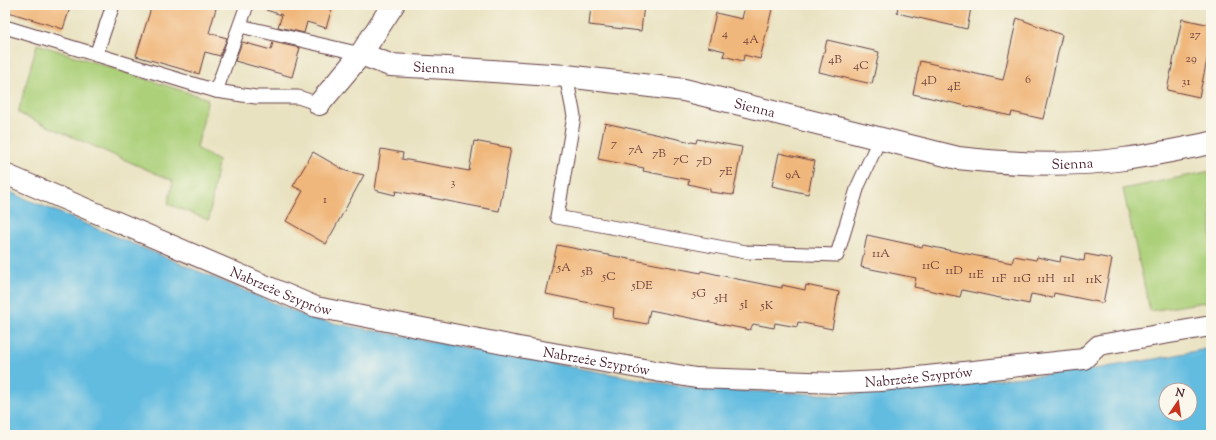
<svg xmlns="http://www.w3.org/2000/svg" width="1216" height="440" font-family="'Sorts Mill Goudy',serif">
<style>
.green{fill:#acd079;stroke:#7b7852}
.water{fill:#62bce0;stroke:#566e86;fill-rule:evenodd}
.building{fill:#f0b77b}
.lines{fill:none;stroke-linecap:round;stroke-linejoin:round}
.service-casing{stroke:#623c42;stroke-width:15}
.pedestrian-casing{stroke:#623c42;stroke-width:22}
.minor-casing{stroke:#623c42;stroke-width:24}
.service{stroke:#fff;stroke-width:13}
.pedestrian{stroke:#fff;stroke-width:20}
.minor{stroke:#fff;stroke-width:22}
.labels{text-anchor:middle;stroke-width:4;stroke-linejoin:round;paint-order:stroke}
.number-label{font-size:12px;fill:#74453f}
.street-label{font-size:14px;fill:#4a1f2b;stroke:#fbf7ec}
</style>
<rect width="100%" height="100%" fill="#fbf7ec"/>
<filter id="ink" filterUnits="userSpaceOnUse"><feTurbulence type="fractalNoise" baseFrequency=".025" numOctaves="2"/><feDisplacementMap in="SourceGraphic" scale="8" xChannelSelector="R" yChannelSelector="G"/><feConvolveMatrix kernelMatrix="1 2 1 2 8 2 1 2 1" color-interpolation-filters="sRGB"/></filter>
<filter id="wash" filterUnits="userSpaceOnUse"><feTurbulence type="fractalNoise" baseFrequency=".012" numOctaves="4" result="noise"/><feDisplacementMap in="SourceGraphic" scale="16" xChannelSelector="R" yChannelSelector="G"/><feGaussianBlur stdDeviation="0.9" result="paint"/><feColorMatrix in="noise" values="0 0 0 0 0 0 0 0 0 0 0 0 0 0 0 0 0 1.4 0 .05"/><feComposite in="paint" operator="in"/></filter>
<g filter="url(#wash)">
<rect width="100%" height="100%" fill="#e9e2c1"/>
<g class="green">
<polygon points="37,44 208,99 197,148 218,161 209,220 168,204 173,181 18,113"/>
<polygon points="1211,171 1211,301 1150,311 1123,189"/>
</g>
<path class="water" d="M5,190L312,319L509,356L696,389L844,395L1083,371L1155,359L1211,348V435H5ZM1166,390H1190V414H1166Z"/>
<g id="blocks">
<g class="building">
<polygon points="5,5 71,5 63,29 5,11"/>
<polygon points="152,5 217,5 209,33 227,38 220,56 205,52 199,74 136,56"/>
<polygon points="267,5 333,5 326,28 307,22 304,33 278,27 282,15 266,10"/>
<polygon points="591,5 644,5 641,31 589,25"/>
<polygon points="745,5 773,5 760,59 744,55 743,61 723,56 725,51 708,47 716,13 742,19"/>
<polygon points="898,5 957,5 971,8 967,29 897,13"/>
<polygon points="1017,18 1062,35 1043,119 1012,112 1011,116 913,94 920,61 1003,80"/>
<polygon points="1182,19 1211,25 1211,42 1199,97 1167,90"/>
<polygon points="827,40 879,52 872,84 819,72"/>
<polygon points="242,42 271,50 273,42 300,48 292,77 235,61"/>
<polygon points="605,123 696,143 697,139 742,147 733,195 710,192 710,189 688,184 689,180 643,171 644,168 598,159"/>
<polygon points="474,141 511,148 499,211 396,191 395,195 375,190 381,149 403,153 402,159 469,171"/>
<polygon points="313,152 346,171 364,175 326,244 286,221 303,191 293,186"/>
<polygon points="779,153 815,161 808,194 772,186"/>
<polygon points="867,235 922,247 923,245 1012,263 1014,256 1036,260 1037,257 1060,262 1061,256 1084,261 1085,254 1112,259 1103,303 1054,293 1053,298 1031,294 1029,304 962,290 960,297 914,287 916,278 861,267"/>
<polygon points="557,245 701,273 702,271 737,279 782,288 782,285 805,290 806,285 839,292 832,329 798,322 797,327 775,323 774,328 753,324 750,330 650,310 647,324 613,318 614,308 546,294"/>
</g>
</g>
</g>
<g filter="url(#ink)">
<use href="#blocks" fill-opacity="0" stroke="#623c42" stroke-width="1"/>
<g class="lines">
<g class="service-casing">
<g id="service">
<polyline points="240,26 361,54"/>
<polyline points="5,27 216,91 256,97 298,97 319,104"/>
<polyline points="96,55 113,5"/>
<polyline points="566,76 574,116 557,217 746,252 837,255 858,186 880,138"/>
<polyline points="216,91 247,5"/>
</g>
</g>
<g class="pedestrian-casing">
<g id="pedestrian">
<path id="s1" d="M5,174L316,307L519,347L661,372L696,378L838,383L881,381L1084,359L1099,345L1211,326"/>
</g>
</g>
<g class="minor-casing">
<g id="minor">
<path id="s2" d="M361,54L390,65L447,68L566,76L684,90L958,158C1012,164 1070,167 1124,159C1153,155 1182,149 1211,143"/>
<polyline points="319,104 361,54 393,5"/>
</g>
</g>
<use href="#service" class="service"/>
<use href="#pedestrian" class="pedestrian"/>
<use href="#minor" class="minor"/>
</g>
</g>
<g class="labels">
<g class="number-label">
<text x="725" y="37">4</text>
<text x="1195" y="38">27</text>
<text x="751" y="43">4A</text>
<text x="1191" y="62">29</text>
<text x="835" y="63">4B</text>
<text x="861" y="69">4C</text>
<text x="1028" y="83">6</text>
<text x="929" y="84">4D</text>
<text x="1186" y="85">31</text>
<text x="954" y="90">4E</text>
<text x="614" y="147">7</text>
<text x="636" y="153">7A</text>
<text x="659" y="157">7B</text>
<text x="681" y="163">7C</text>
<text x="704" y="165">7D</text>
<text x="726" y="175">7E</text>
<text x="793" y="178">9A</text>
<text x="453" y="186">3</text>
<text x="325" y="203">1</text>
<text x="881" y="257">11A</text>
<text x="931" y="269">11C</text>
<text x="564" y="271">5A</text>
<text x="954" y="274">11D</text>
<text x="587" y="275">5B</text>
<text x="976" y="278">11E</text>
<text x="609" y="280">5C</text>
<text x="999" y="282">11F</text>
<text x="1022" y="282">11G</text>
<text x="1046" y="282">11H</text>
<text x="1069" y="282">11I</text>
<text x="1094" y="283">11K</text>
<text x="642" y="289">5DE</text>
<text x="699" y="297">5G</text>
<text x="721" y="302">5H</text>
<text x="744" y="308">5I</text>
<text x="767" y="309">5K</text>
</g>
<g class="street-label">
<text dy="5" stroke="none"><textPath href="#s2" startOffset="75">Sienna</textPath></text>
<text dy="5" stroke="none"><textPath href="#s2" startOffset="399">Sienna</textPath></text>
<text dy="5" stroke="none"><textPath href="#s2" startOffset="723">Sienna</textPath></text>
<text dy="5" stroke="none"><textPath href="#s1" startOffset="300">Nabrzeże Szyprów</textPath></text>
<text dy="5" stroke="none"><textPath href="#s1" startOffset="624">Nabrzeże Szyprów</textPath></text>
<text dy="5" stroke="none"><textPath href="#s1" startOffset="948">Nabrzeże Szyprów</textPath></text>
</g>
</g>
<rect width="1216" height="440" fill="none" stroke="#fbf7ec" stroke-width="20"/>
<g transform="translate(1178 402) rotate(13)"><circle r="19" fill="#fbf7ec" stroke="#b4a19f"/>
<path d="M0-3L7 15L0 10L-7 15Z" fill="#c8321e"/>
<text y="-6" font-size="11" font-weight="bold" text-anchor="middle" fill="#4a1f2b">N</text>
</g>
</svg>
